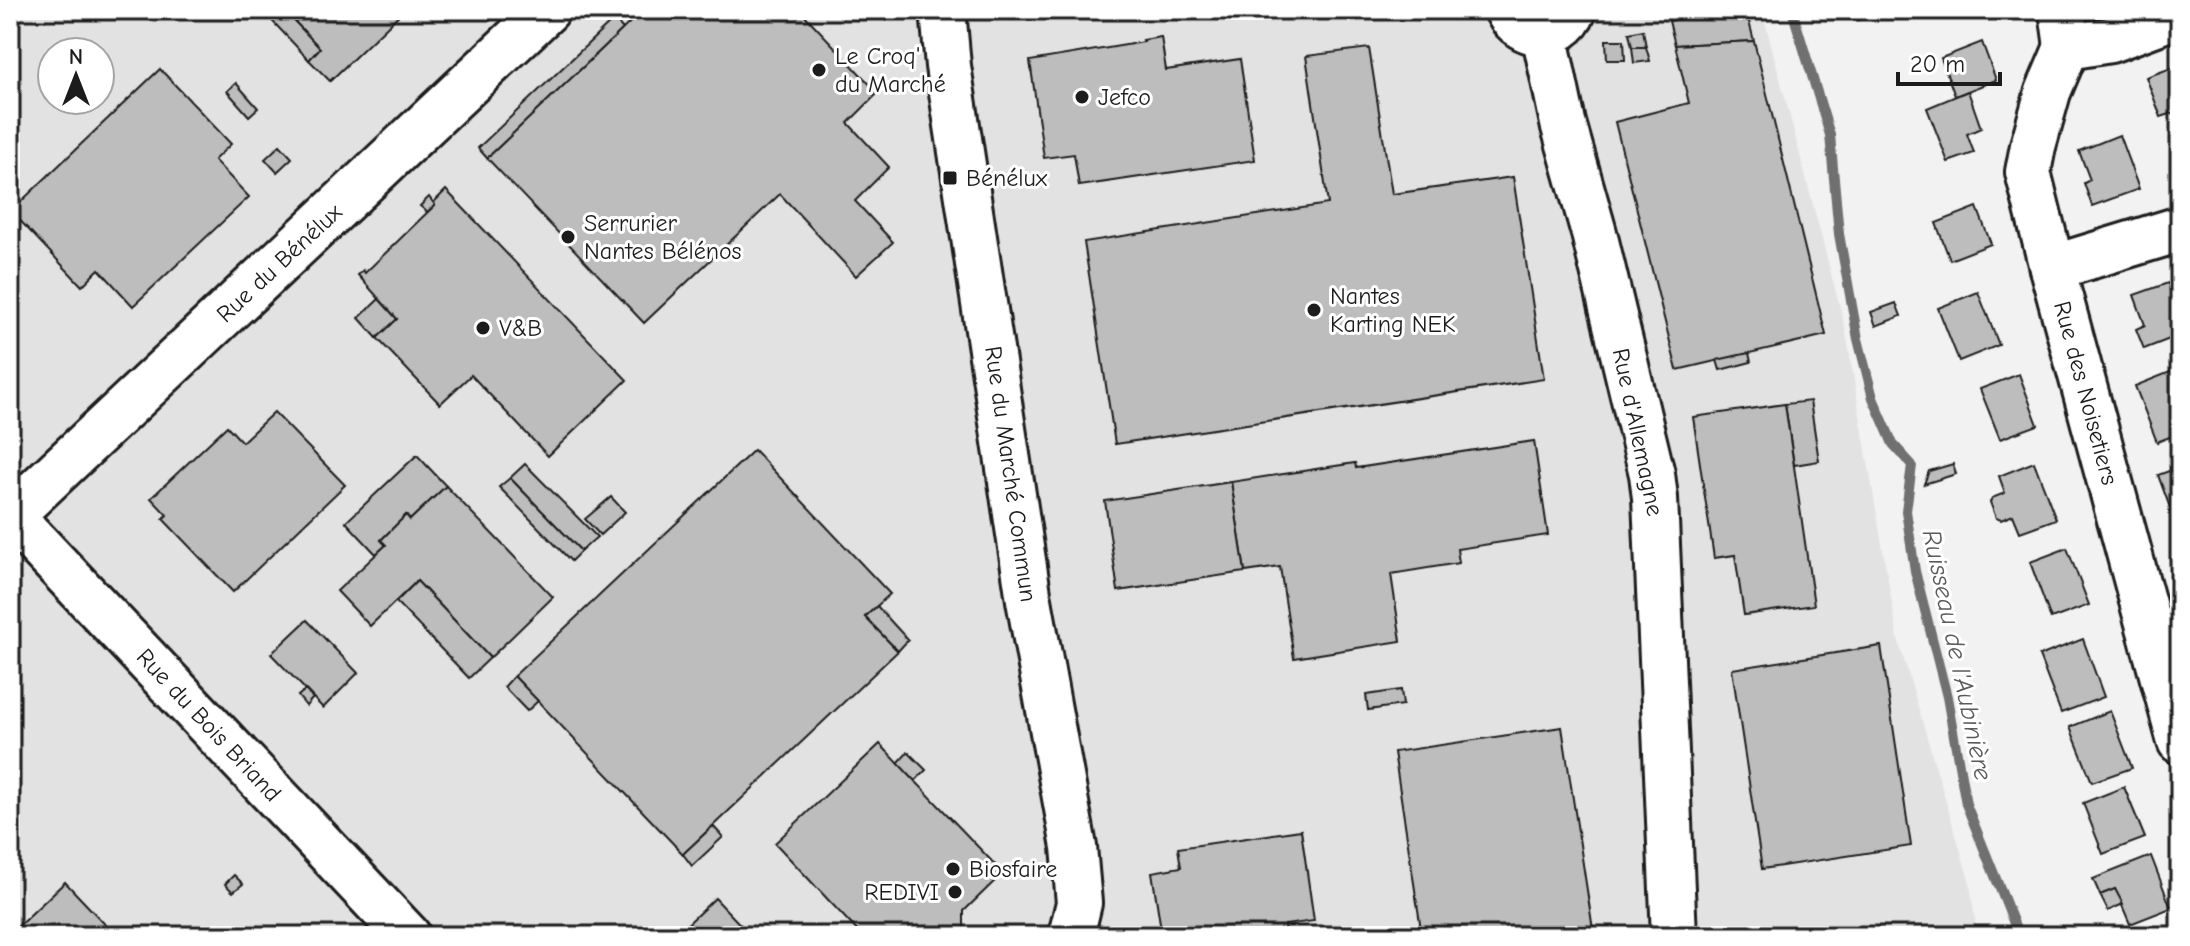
<svg xmlns="http://www.w3.org/2000/svg" width="2190" height="946" font-family="'Comic Neue',sans-serif">
<style>
.built{fill:#e2e2e2;fill-rule:evenodd}
.lines{fill:none;stroke-linecap:round;stroke-linejoin:round}
.stream{stroke:#707070;stroke-width:10}
.building{fill:#bdbdbd;stroke:#1c1c1c;stroke-width:2}
.minor-casing{stroke:#1c1c1c;stroke-width:50}
.minor{stroke:#fff;stroke-width:44}
.poi-dot{fill:#1c1c1c;stroke:#fff;stroke-width:3}
.labels{text-anchor:middle;stroke-width:6;stroke-linejoin:round;paint-order:stroke}
.poi-label{font-size:24px;fill:#1c1c1c;stroke:#fff;text-anchor:start}
.street-label{font-size:24px;fill:#1c1c1c;stroke:#fff}
.water-label{font-size:26px;font-style:italic;fill:#5b5b5b;stroke:#fff}
</style>
<rect width="100%" height="100%" fill="#f2f2f2"/>
<filter id="ink" filterUnits="userSpaceOnUse"><feTurbulence type="fractalNoise" baseFrequency=".0125" numOctaves="2"/><feDisplacementMap in="SourceGraphic" scale="16" xChannelSelector="R" yChannelSelector="G"/><feConvolveMatrix kernelMatrix="1 2 1 2 8 2 1 2 1" color-interpolation-filters="sRGB"/></filter>
<g filter="url(#ink)">
<path class="built" d="M10,10H1762L1845,327L1898,639L1970,883L1977,936H10ZM52,52H100V100H52Z"/>
<g class="lines">
<polyline class="stream" points="1792,10 1830,135 1839,234 1858,339 1873,398 1893,444 1912,465 1906,511 1915,571 1947,697 1966,804 2019,936"/>
</g>
<g class="building">
<polygon points="262,10 284,10 320,48 309,60"/>
<polygon points="284,10 404,10 330,81 309,60 320,48"/>
<polygon points="643,10 800,10 878,93 848,123 889,167 855,201 893,242 856,276 780,194 644,323 487,158"/>
<polygon points="1715,10 1746,10 1754,41 1675,45 1669,21"/>
<polygon points="1854,10 1887,10 1858,20"/>
<polygon points="614,19 623,29 487,158 478,148"/>
<polygon points="1643,30 1646,47 1632,47 1629,33"/>
<polygon points="1161,37 1166,70 1240,59 1255,160 1079,186 1074,154 1044,158 1030,61 1144,42 1143,40"/>
<polygon points="1606,40 1624,40 1625,60 1607,60"/>
<polygon points="1754,41 1826,335 1677,370 1615,122 1689,103 1675,45"/>
<polygon points="1982,42 1996,80 1955,96 1941,58"/>
<polygon points="1632,47 1646,47 1650,61 1634,63"/>
<polygon points="1369,48 1392,194 1513,177 1544,379 1115,444 1084,242 1328,204 1306,56"/>
<polygon points="2180,65 2180,111 2161,117 2146,77"/>
<polygon points="160,69 231,144 214,160 249,197 133,306 99,269 82,286 11,211"/>
<polygon points="236,83 258,108 249,116 227,91"/>
<polygon points="1968,91 1981,128 1967,134 1974,153 1948,162 1927,108"/>
<polygon points="2119,135 2139,189 2092,206 2084,183 2090,180 2079,151"/>
<polygon points="280,145 292,158 277,172 265,159"/>
<polygon points="446,190 627,380 548,456 471,375 440,404 377,338 397,319 358,275 363,270 365,273 435,205 434,202"/>
<polygon points="429,197 435,205 427,212 420,206"/>
<polygon points="1977,207 1991,244 1950,260 1936,223"/>
<polygon points="2168,283 2180,315 2180,335 2144,349 2136,329 2145,325 2134,295"/>
<polygon points="1978,292 1999,345 1959,361 1938,308"/>
<polygon points="379,299 397,319 377,338 359,318"/>
<polygon points="1896,303 1901,316 1876,326 1871,312"/>
<polygon points="1749,353 1751,362 1720,370 1717,360"/>
<polygon points="2175,370 2180,384 2180,433 2157,442 2135,386"/>
<polygon points="2019,374 2038,425 2000,439 1980,389"/>
<polygon points="1810,401 1819,461 1794,465 1785,404"/>
<polygon points="1785,404 1814,605 1744,615 1735,555 1714,558 1693,417"/>
<polygon points="274,412 345,485 233,592 163,519 167,515 151,498 227,426 242,442"/>
<polygon points="1534,441 1548,535 1457,549 1459,563 1391,574 1401,641 1294,658 1280,567 1245,572 1231,482 1355,463 1356,468"/>
<polygon points="754,450 890,594 865,617 898,651 683,854 514,676"/>
<polygon points="417,455 446,486 410,520 406,515 381,540 386,545 376,554 346,522"/>
<polygon points="2034,462 2056,519 2020,532 2013,515 2001,520 1996,518 1990,502 1992,498 2005,493 1999,476"/>
<polygon points="525,464 597,537 581,551 510,478"/>
<polygon points="1953,464 1956,474 1924,484 1929,471"/>
<polygon points="2180,467 2180,532 2179,532 2158,475"/>
<polygon points="510,478 581,551 571,561 499,487"/>
<polygon points="1231,482 1245,572 1118,591 1105,501"/>
<polygon points="446,486 553,597 490,658 417,581 370,626 337,591 386,545 381,540 406,515 410,520"/>
<polygon points="611,497 625,512 600,535 585,519"/>
<polygon points="2067,548 2089,605 2051,619 2030,562"/>
<polygon points="417,581 490,658 469,678 396,602"/>
<polygon points="877,606 908,640 898,651 865,617"/>
<polygon points="307,620 358,673 323,708 271,654"/>
<polygon points="2083,639 2104,697 2061,713 2039,656"/>
<polygon points="1881,646 1911,846 1762,869 1732,669"/>
<polygon points="514,676 538,701 527,711 504,687"/>
<polygon points="305,690 313,698 306,706 298,696"/>
<polygon points="1401,690 1403,705 1368,710 1366,695"/>
<polygon points="2110,711 2132,768 2092,782 2070,727"/>
<polygon points="1562,727 1594,936 1422,936 1394,752"/>
<polygon points="880,744 1003,873 964,911 964,933 961,936 862,936 775,843"/>
<polygon points="908,752 926,770 915,781 898,763"/>
<polygon points="2124,787 2145,838 2103,854 2083,803"/>
<polygon points="713,826 723,837 692,866 683,854"/>
<polygon points="1301,830 1314,921 1285,925 1287,936 1162,936 1152,872 1181,867 1178,848"/>
<polygon points="2151,856 2171,908 2130,924 2115,889 2100,895 2093,879"/>
<polygon points="234,875 243,884 233,892 225,884"/>
<polygon points="65,882 116,936 10,936 10,934"/>
<polygon points="2115,889 2123,904 2108,911 2100,895"/>
<polygon points="715,898 751,936 675,936"/>
<polygon points="1880,929 1881,936 1834,936"/>
</g>
<g class="lines">
<g class="minor-casing">
<g id="minor">
<polyline points="943,10 948,66 1029,600 1074,847 1079,903 1071,936"/>
<path d="M1507,10C1521,39 1562,41 1574,10"/>
<polyline points="2062,10 2067,47 2110,40 2180,14"/>
<polyline points="1544,33 1563,123 1594,233 1652,474 1655,498 1674,936"/>
<polyline points="2067,47 2048,92 2033,146 2028,172 2052,268 2180,741"/>
<polyline points="2052,268 2180,229"/>
<polyline points="10,515 408,936"/>
<polyline points="11,515 547,10"/>
</g>
</g>
<use href="#minor" class="minor"/>
</g>
</g>
<g class="poi-dot">
<circle cx="819" cy="70" r="8"/>
<circle cx="1082" cy="97" r="8"/>
<rect x="942" y="170" width="16" height="16" rx="4"/>
<circle cx="568" cy="237" r="8"/>
<circle cx="1314" cy="310" r="8"/>
<circle cx="483" cy="328" r="8"/>
<circle cx="953" cy="869" r="8"/>
<circle cx="955" cy="892" r="8"/>
</g>
<g class="labels">
<g class="poi-label">
<text x="835" y="64">Le Croq'<tspan x="835" dy="28">du Marché</tspan></text>
<text x="1098" y="105">Jefco</text>
<text x="966" y="186">Bénélux</text>
<text x="584" y="231">Serrurier<tspan x="584" dy="28">Nantes Bélénos</tspan></text>
<text x="1330" y="304">Nantes<tspan x="1330" dy="28">Karting NEK</tspan></text>
<text x="499" y="336">V&amp;B</text>
<text x="969" y="877">Biosfaire</text>
<text x="939" y="900" text-anchor="end">REDIVI</text>
</g>
<g class="street-label">
<text transform="translate(279 263) rotate(-43)" y="8">Rue du Bénélux</text>
<text transform="translate(2086 393) rotate(75)" y="8">Rue des Noisetiers</text>
<text transform="translate(1638 432) rotate(78)" y="8">Rue d'Allemagne</text>
<text transform="translate(1011 474) rotate(82)" y="8">Rue du Marché Commun</text>
<text transform="translate(209 725) rotate(47)" y="8">Rue du Bois Briand</text>
</g>
<g class="water-label">
<text transform="translate(1958 655) rotate(78)" y="9">Ruisseau de l'Aubinière</text>
</g>
</g>
<rect width="2190" height="946" fill="none" stroke="#fff" stroke-width="40"/>
<rect x="20" y="20" width="2150" height="906" fill="none" stroke="#1c1c1c" stroke-width="3" filter="url(#ink)"/>
<g transform="translate(76 76)"><circle r="38" fill="#ffffff" stroke="#a4a4a4" stroke-width="2"/>
<path d="M0-6L14 30L0 20L-14 30Z" fill="#1c1c1c"/>
<text y="-12" font-size="22" font-weight="bold" text-anchor="middle" fill="#1c1c1c">N</text>
</g>
<path d="M1898 72v12h102v-12" fill="none" stroke="#1c1c1c" stroke-width="4"/>
<text x="1910" y="72" font-size="24" fill="#1c1c1c" stroke="#ffffff" stroke-width="6" paint-order="stroke">20 m</text>
</svg>
